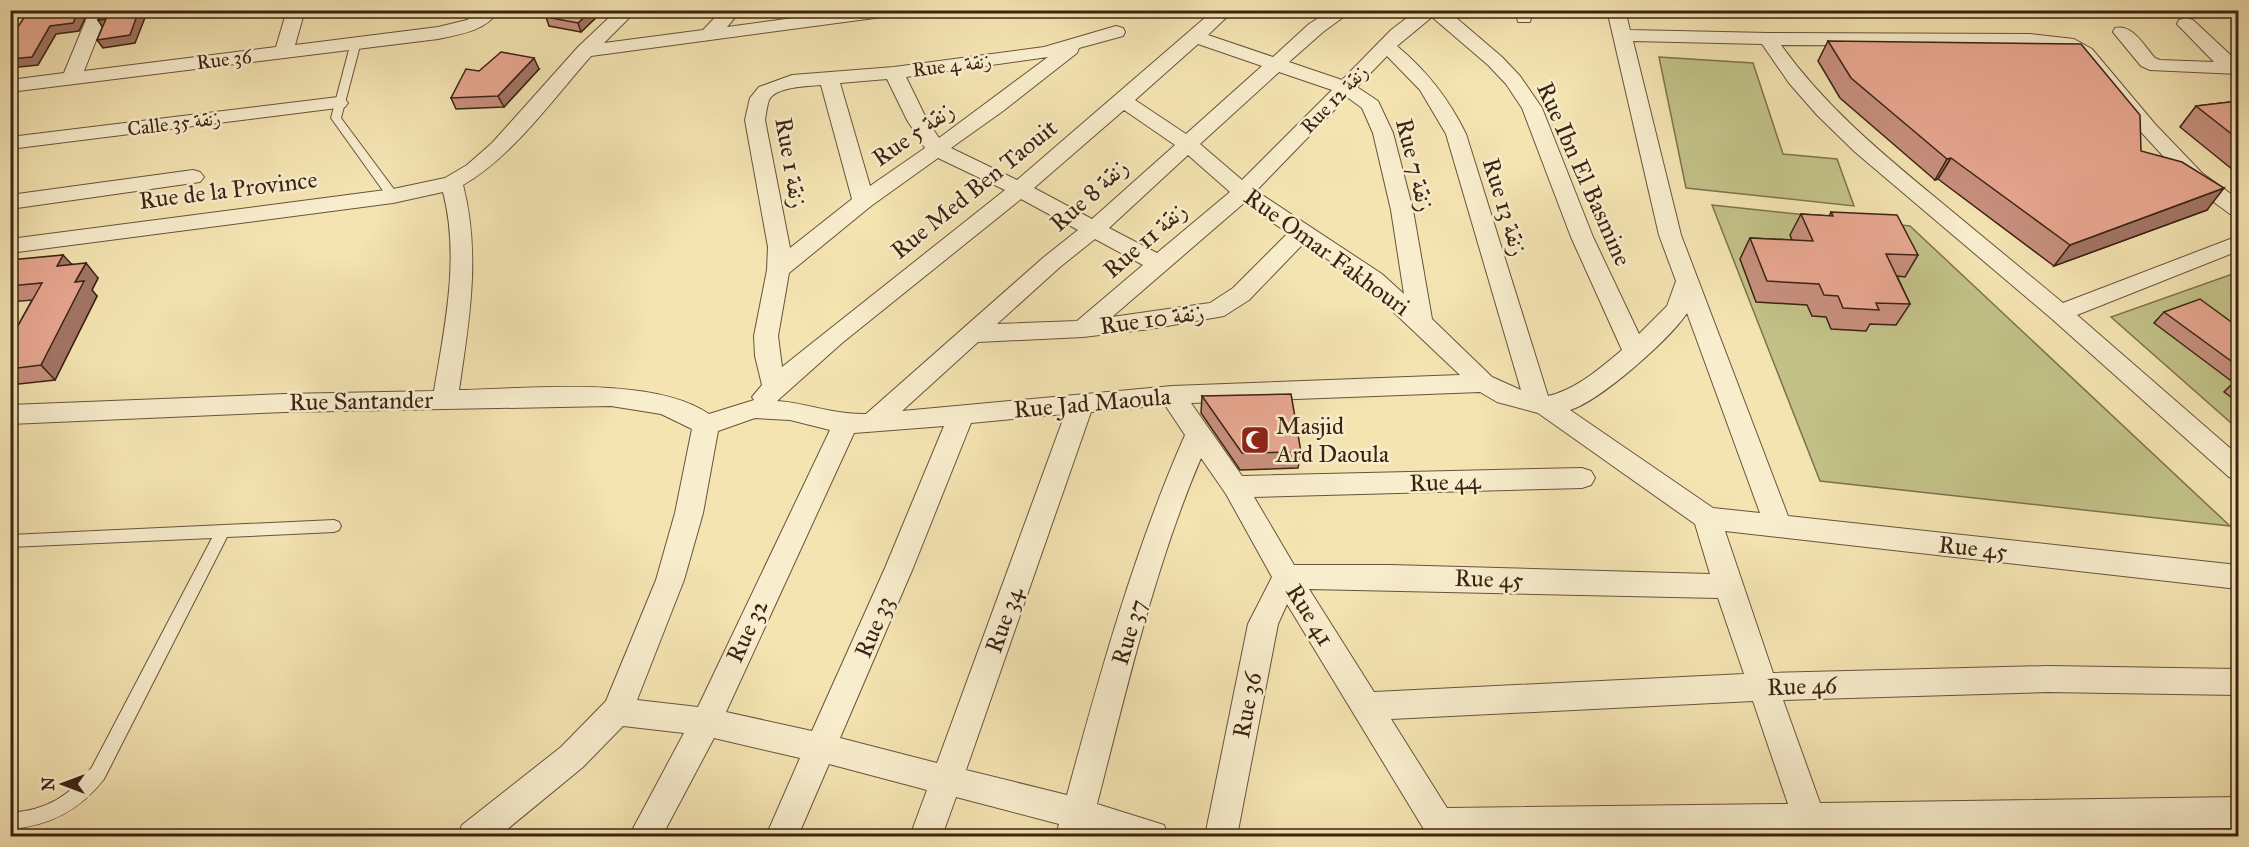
<svg xmlns="http://www.w3.org/2000/svg" width="2249" height="847" font-family="'IM FELL Great Primer',Amiri,serif">
<style>
.green{fill:#c2c288;stroke:#7e724e;stroke-width:1.5}
.lines{fill:none;stroke-linecap:round;stroke-linejoin:round}
.lane-casing{stroke:#69533b;stroke-width:2}
.street-casing{stroke:#69533b;stroke-width:2}
.lane{fill:#f8edcd;fill-rule:evenodd}
.street{fill:#f8edcd;fill-rule:evenodd}
.wall{fill:#c8907e;stroke:#3b2313;stroke-width:1.5}
.shaded-wall{fill:#a37666;stroke:#3b2313;stroke-width:1.5}
.building{fill:#e9a892;stroke:#3b2313;stroke-width:1.5}
.labels{text-anchor:middle;stroke-width:5;stroke-linejoin:round;paint-order:stroke}
.far-street-label{font-size:20px;fill:#3b2313;stroke:#f8edcd}
.street-label{font-size:24px;fill:#3b2313;stroke:#f8edcd}
.poi-label{font-size:24px;fill:#3b2313;stroke:#f8edcd;text-anchor:start}
</style>
<rect width="100%" height="100%" fill="#f4e4b2"/>
<filter id="stains"><feTurbulence type="fractalNoise" baseFrequency=".00333" numOctaves="4"/><feColorMatrix values="0 0 0 0 .2 0 0 0 0 .09 0 0 0 0 .02 0 0 0 .5 -.17"/></filter>
<radialGradient id="worn" r=".72"><stop offset=".6" stop-color="#630" stop-opacity="0"/><stop offset="1" stop-color="#630" stop-opacity=".3"/></radialGradient>
<g class="green">
<polygon points="1659,57 1753,63 1783,154 1837,159 1854,206 1686,188"/>
<polygon points="1712,205 1910,226 2230,526 1820,481"/>
<polygon points="2238,272 2238,429 2111,317"/>
</g>
<g class="lines">
<g class="lane-casing">
<g id="lane">
<polygon points="356,39 361,42 341,118 399,196 393,200 389,199 331,118 351,42"/>
<path d="M334,520L339,522L341,526L339,530L334,532L227,537L104,779C80,810 50,826 10,829V813C47,810 70,796 92,767L212,538L10,547V535Z"/>
</g>
</g>
<g class="street-casing">
<g id="street">
<polygon points="10,10 23,10 16,22 10,23"/>
<path d="M90,10H108L84,71L276,47L287,10H305L295,45L438,27L467,20L481,10H500C485,31 462,34 438,39L10,92V80L64,73Z"/>
<polygon points="146,10 164,10 161,16 149,16"/>
<path d="M617,10H637L604,43L703,30L722,10H741L727,27L851,10H906L897,15L591,56C553,99 513,156 463,185C481,254 469,322 459,390C527,389 652,375 709,414L754,400L752,397L762,385L755,356L754,336L767,270L768,247L745,120L750,98L759,87L792,75L894,67L1044,47L1116,26L1123,28L1125,32L1123,36L1079,48L1077,53L1003,111L951,148L1017,180L1214,10H1234L1208,35L1273,57L1309,24L1331,10H1353L1323,32L1289,62L1342,80L1391,30L1417,10H1447L1502,57L1520,76L1542,108L1593,237L1639,334L1667,306L1676,281L1659,235L1607,10H1625L1630,30L1768,33L2030,34L2074,39L2092,49L2155,124L2202,173L2238,199V216L2230,214L2188,183L2141,132L2078,57L2063,48L2030,46L1781,45C1825,106 1879,151 1936,198C1978,233 2021,268 2063,303L2238,236V251L2077,315L2238,455V480L2229,477L2052,319L1855,152L1817,115L1789,83L1762,44L1633,41L1681,235L1788,516L2238,565V589L1725,531L1773,673L2048,666L2238,669V695L2048,692L1783,700L1820,803L2238,797V828L1831,834V836L1798,835L1428,836L1287,604L1278,624L1237,836H1205L1248,624L1272,577L1226,494L1201,458C1154,568 1127,688 1097,804L1164,825L1168,836H1102L1089,833L1088,836H1056L1059,824L956,797L942,836H910L927,790L829,764L798,836H766L800,758L714,738L662,836H629L684,733L623,726L583,767L499,836H458L462,825L561,747L606,701L656,580L675,513L692,429L661,414L611,406L285,412L10,424V405L285,394L434,391C445,325 460,257 443,192L393,203L10,253V239L393,189L445,178L467,165L492,143L578,47ZM1432,17L1488,65L1506,84L1522,108L1571,237L1622,350C1600,368 1576,390 1548,396L1466,134C1449,99 1427,71 1397,46ZM1198,44L1262,66L1186,134L1135,100ZM1387,56L1420,90L1446,134L1521,390L1492,377L1432,319L1413,210L1393,133L1378,101L1357,87ZM1048,57L939,138L927,120L906,77ZM1279,72L1332,90L1242,180L1200,144ZM887,79L907,120L925,148L870,186L840,83ZM821,85L852,199L790,248L765,120C766,114 767,106 769,100C775,87 808,86 821,85ZM1347,97L1362,108L1373,133L1391,210L1404,294L1382,274L1256,191ZM1124,110L1175,145L1092,219L1034,188ZM1188,155L1230,192L1157,253L1109,228ZM938,158L1005,190L782,367L778,336L789,273L871,206ZM1021,199L1078,230L1044,257L866,414C835,415 807,403 777,401L842,343ZM1244,203L1288,233L1233,288L1210,303L1112,317ZM1095,239L1143,265L1077,321L997,324L1060,267ZM1304,243L1366,286L1460,375L1172,386L902,411L978,342L1083,337L1150,329L1224,316L1249,300ZM1687,313L1760,513L1713,508L1570,410C1600,401 1670,339 1687,313ZM1480,392L1497,402L1538,413L1695,524L1710,574L1390,565H1294L1254,497L1582,488L1591,485L1595,478L1591,471L1582,468L1242,476L1191,403ZM1165,405L1185,435C1134,551 1100,673 1067,795L966,770L1091,412ZM1065,414L937,763L840,738L913,568L971,423ZM755,418L790,420L830,430L698,707L637,700L684,580L703,513L718,431ZM944,426L885,568L812,731L726,712L854,433ZM1309,589L1718,598L1744,674L1374,692ZM1753,701L1788,804L1447,808L1391,719Z"/>
<polygon points="1515,10 1533,10 1530,22 1518,22"/>
<path d="M2186,18L2193,20L2238,62V74L2150,70L2141,66L2113,32L2115,28C2133,24 2144,46 2155,58L2160,60L2214,62L2177,24L2179,20Z"/>
<polygon points="338,97 345,99 348,103 345,107 10,149 10,137"/>
<polygon points="193,170 200,172 204,177 200,182 10,209 10,195"/>
</g>
</g>
<use href="#lane" class="lane"/>
<use href="#street" class="street"/>
</g>
<g class="wall">
<polygon points="554,10 604,10 581,32 549,26 546,17"/>
<polygon points="1828,41 2207,210 2054,266 1938,179 1935,180 1840,98 1818,61"/>
<polygon points="539,69 504,107 456,109 451,98 479,71"/>
<polygon points="2238,101 2238,174 2180,127 2196,106"/>
<polygon points="1831,212 1918,255 1905,277 1897,276 1910,304 1896,325 1870,324 1866,331 1831,329 1826,317 1812,316 1807,305 1756,302 1740,259 1750,238 1792,240 1790,235 1801,214 1829,216"/>
<polygon points="10,260 72,264 98,278 92,290 97,296 55,380 19,384 10,376 10,340 32,300 10,302"/>
<polygon points="2164,312 2238,327 2238,377 2230,380 2154,323"/>
<polygon points="2238,379 2238,402 2224,392 2235,381"/>
<polygon points="1202,396 1301,452 1298,468 1240,470 1201,413"/>
</g>
<g class="shaded-wall">
<polygon points="17,10 33,10 37,15 22,17"/>
<polygon points="79,10 89,10 79,31 56,34 38,65 10,68 10,59 50,26"/>
<polygon points="139,10 144,10 146,15 135,43 103,48 97,40"/>
<polygon points="592,10 604,10 581,32 578,23"/>
<polygon points="106,19 103,28 98,20"/>
<polygon points="534,58 539,69 504,107 498,96"/>
<polygon points="1951,158 1938,179 1935,180 1947,159"/>
<polygon points="2224,188 2207,210 2054,266 2070,245"/>
<polygon points="63,255 76,269 57,266"/>
<polygon points="86,263 98,278 92,290 97,296 55,380 41,365 75,282"/>
<polygon points="2238,372 2238,377 2230,380"/>
</g>
<g class="building">
<polygon points="29,10 79,10 73,23 50,26 32,57 10,59 10,39"/>
<polygon points="101,10 139,10 130,35 97,40 106,19 98,20"/>
<polygon points="554,10 592,10 578,23 546,17"/>
<polygon points="1828,41 2081,44 2140,115 2141,151 2182,162 2224,188 2070,245 1951,158 1947,159 1851,78"/>
<polygon points="501,52 534,58 498,96 451,98 466,69 479,71"/>
<polygon points="2238,101 2238,139 2196,106"/>
<polygon points="1831,212 1897,215 1918,255 1886,254 1910,304 1876,303 1879,310 1843,308 1838,296 1824,295 1819,284 1767,281 1750,238 1813,241 1801,214 1833,216"/>
<polygon points="63,255 57,266 86,263 75,282 84,281 41,365 10,369 10,358 12,356 10,356 10,340 42,283 10,286 10,260"/>
<polygon points="2200,299 2238,327 2238,366 2164,312"/>
<polygon points="1291,394 1301,452 1242,453 1202,396"/>
</g>
<defs>
<g id="mosque-square" transform="scale(1.5)"><rect x="-9" y="-9" width="18" height="18" rx="4" fill="#8f2418" stroke="#f8edcd"/><path d="M3.5-4.9A6 6 0 1 0 3.5 4.9A5 5 0 1 1 3.5-4.9Z" fill="#fff"/></g>
</defs>
<g fill-rule="evenodd">
<use href="#mosque-square" x="1255" y="440"/>
</g>
<g class="labels">
<g class="far-street-label">
<text transform="translate(224 59) rotate(-7)" y="7">Rue 36</text>
<text transform="translate(952 65) rotate(-7)" y="7">Rue 4 زنقة</text>
<text transform="translate(1334 99) rotate(-46)" y="7">Rue 12 زنقة</text>
<text transform="translate(174 123) rotate(-7)" y="7">Calle 35 زنقة</text>
</g>
<g class="street-label">
<text transform="translate(913 134) rotate(-35)" y="8">Rue 5 زنقة</text>
<text transform="translate(791 163) rotate(80)" y="8">Rue 1 زنقة</text>
<text transform="translate(1415 165) rotate(76)" y="8">Rue 7 زنقة</text>
<text transform="translate(1584 174) rotate(66)" y="8">Rue Ibn El Basmine</text>
<text transform="translate(974 189) rotate(-39)" y="8">Rue Med Ben Taouit</text>
<text transform="translate(228 190) rotate(-7)" y="8">Rue de la Province</text>
<text transform="translate(1089 195) rotate(-42)" y="8">Rue 8 زنقة</text>
<text transform="translate(1505 207) rotate(73)" y="8">Rue 13 زنقة</text>
<text transform="translate(1145 240) rotate(-41)" y="8">Rue 11 زنقة</text>
<text transform="translate(1327 252) rotate(36)" y="8">Rue Omar Fakhouri</text>
<text transform="translate(1152 319) rotate(-8)" y="8">Rue 10 زنقة</text>
<text transform="translate(361 401) rotate(-1)" y="8">Rue Santander</text>
<text transform="translate(1092 403) rotate(-5)" y="8">Rue Jad Maoula</text>
<text transform="translate(1445 482) rotate(-2)" y="8">Rue 44</text>
<text transform="translate(1973 548) rotate(6)" y="8">Rue 45</text>
<text transform="translate(1489 579) rotate(2)" y="8">Rue 45</text>
<text transform="translate(1310 615) rotate(58)" y="8">Rue 41</text>
<text transform="translate(1004 620) rotate(-70)" y="8">Rue 34</text>
<text transform="translate(874 627) rotate(-67)" y="8">Rue 33</text>
<text transform="translate(747 631) rotate(-65)" y="8">Rue 32</text>
<text transform="translate(1129 632) rotate(-73)" y="8">Rue 37</text>
<text transform="translate(1802 686) rotate(-2)" y="8">Rue 46</text>
<text transform="translate(1247 705) rotate(-79)" y="8">Rue 36</text>
</g>
<g class="poi-label">
<text x="1276" y="434">Masjid<tspan x="1276" dy="28">Ard Daoula</tspan></text>
</g>
</g>
<rect width="2249" height="847" fill="none" stroke="#f4e4b2" stroke-width="36"/>
<rect x="12" y="12" width="2225" height="823" fill="none" stroke="#3b2313" stroke-width="3"/>
<rect x="18" y="18" width="2213" height="811" fill="none" stroke="#3b2313" stroke-width="1.5"/>
<g transform="translate(63 784) rotate(270)" stroke="#f8edcd" stroke-width="4.5" paint-order="stroke">
<path d="M0-4.5L10 22L0 15L-10 22Z" fill="#3b2313"/>
<text y="-9" font-size="16" font-weight="bold" text-anchor="middle" fill="#3b2313">N</text>
</g>
<rect width="100%" height="100%" filter="url(#stains)"/>
<rect width="100%" height="100%" fill="url(#worn)"/>
</svg>
